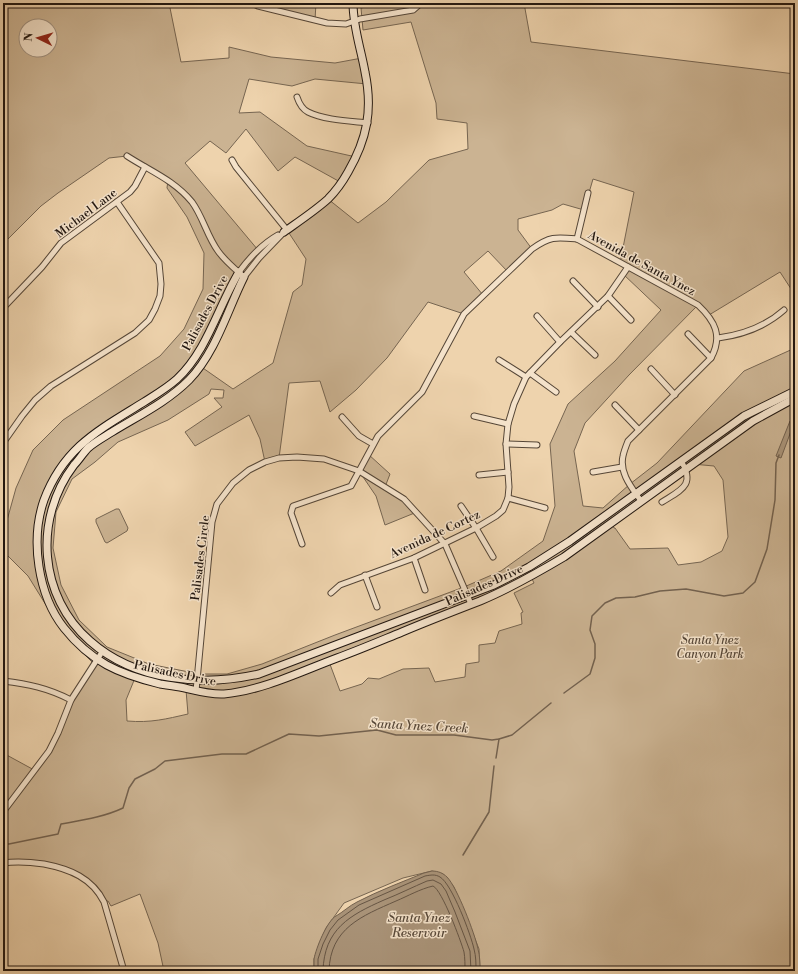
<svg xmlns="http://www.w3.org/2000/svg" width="798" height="974" font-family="'Libre Bodoni',serif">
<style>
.green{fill:#cbb392;stroke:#766551;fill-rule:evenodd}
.water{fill:#a99378;stroke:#73614e}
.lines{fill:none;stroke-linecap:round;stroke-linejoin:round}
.shore{stroke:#654;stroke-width:1}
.stream{stroke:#73614e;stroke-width:1.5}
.street-casing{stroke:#554637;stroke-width:7}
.secondary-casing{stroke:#221710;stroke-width:9}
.street{stroke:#f4e2ca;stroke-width:5}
.secondary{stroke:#f4e2ca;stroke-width:7}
.labels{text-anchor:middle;stroke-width:3;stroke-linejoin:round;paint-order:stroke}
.street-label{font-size:12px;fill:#221710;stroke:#f4e2ca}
.park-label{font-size:12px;font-style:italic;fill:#554637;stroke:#f4e2ca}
.water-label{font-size:13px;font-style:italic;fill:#58493a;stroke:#f4e2ca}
</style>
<rect width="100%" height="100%" fill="#eed3ad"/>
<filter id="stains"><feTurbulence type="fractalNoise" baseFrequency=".005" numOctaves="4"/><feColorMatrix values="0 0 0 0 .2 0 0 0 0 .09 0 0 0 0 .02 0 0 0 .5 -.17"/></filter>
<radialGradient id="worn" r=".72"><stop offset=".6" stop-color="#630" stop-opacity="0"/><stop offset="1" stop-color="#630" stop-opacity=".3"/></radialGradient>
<g class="green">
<path d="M3,3H169L181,62L229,58V47L271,57L335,63L362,58L367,84L315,79L292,86L249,79L239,113L260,112L307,146L356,157L342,183L295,157L278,171L246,129L226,153L210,141L185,163L258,250L240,272L244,277L200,366L233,389L273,363L293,292L302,285L306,259L287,230L328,199L358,223L386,202L429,160L468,149L467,123L437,119L436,103L411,22L363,30L361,8L388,3H524L531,42L795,74V295L780,272L709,315L698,305L629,375L585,423L574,451L583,506L603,508L630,484L657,463L744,371L795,348V971H480L479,949L463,909L454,887L447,878L443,874L432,871L403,878L344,903L326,928L320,942L314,959V971H164L158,943L140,894L111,906L108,901L104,902L99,894L75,874L38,865L3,864V753L36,771L72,701L95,665L64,634L28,576L6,554V524L16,488L33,450L63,420L160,356L184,329L203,289L204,253L187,217L167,188L168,180L127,156L109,158L58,193L41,206L3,244ZM26,26H50V50H26ZM593,179L634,192L620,263L628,267L623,274L661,310L615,361L568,404L550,444L555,506L543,541L501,571L464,587L335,635L262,664L227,674H199L149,664L107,647L79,620L61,585L53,548L56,512L72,479L95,462L118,442L168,420L209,394L211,389L224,390L223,398H214L222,407L185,432L195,446L249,415L260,439L265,462L279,458L289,383L320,381L330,412L356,390L387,358L428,302L464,314L483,295L464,272L488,251L508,272L532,249L518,230V219L552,210L563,204L584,210ZM692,464L714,466L723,480L728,537L722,551L701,562L678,565L668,548L630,549L615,528H614L611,522ZM531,577L534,583L514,593L523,612L521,613L522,624L499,631L495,643L479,645V662L466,664L465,677L435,682L429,668L403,669L379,679L368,678L362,684L340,691L328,659L504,590ZM135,678L186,690L188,714C166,719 151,723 127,721L126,700Z"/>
<polygon points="252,3 316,3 315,20"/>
<polygon points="368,454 390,474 385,487 417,512 385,525 376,496 359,471"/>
<polygon points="116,509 119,509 128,528 127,531 107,543 105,542 96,522 96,519"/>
</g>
<g class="water">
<polygon points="790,421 794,423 781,458 776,456"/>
<path d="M432,871C438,871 443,873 447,877C457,887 475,934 478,949C480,956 480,964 480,971H314C314,967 314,963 314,959C316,948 327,921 336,916C343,912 349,906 357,902C378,891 402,882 424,873Z"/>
</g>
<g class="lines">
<g class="shore">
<path d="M318,971V959L323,944L330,930L338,920L359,905L425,876C431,875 435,874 440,877C452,884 471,935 474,949C476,956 476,964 476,971"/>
<path d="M323,971C324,929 350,915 384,900C399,894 413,887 427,881L433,880L441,884L446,891L455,912L470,951L471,971"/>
<path d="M329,971C330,928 362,916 396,901C408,896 420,889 433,886C442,890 461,941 464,952C465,958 465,965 465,971"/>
</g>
<g class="stream">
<polyline points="564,693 590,674 595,658 595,644 590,630 592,616 605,603 616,598 635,597 660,591 686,589 724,596 743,593 755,582 767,549 775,500 776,463 779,455"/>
<polyline points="496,758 499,739"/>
<path d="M3,844H9L58,834L61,824C83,820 104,817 123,808L129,788L135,779L155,769L165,761L222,754H246L289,734L319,736L377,730L396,735H454L492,740L499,739L512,735L551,703"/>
<polyline points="463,855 489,812 494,766"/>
</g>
<g class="street-casing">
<g id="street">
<polyline points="252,3 258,6 327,23 346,24 360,19 413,10 421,3"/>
<path d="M297,97C299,103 302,109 308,112C324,120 350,121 368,123"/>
<path d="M127,156C150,171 174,180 192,202C203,217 207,236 218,251C225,261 235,269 244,277L259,258L284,232"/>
<polyline points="232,160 236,167 287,230"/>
<polyline points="577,239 588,193"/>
<path d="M239,272C250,257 262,244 278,235"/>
<polyline points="573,281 598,307"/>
<polyline points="608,296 631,320"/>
<polyline points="3,308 42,267 61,243 130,192 135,186 145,167"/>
<polyline points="537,316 560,342"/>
<polyline points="571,332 595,355"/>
<polyline points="688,334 711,358"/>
<path d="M718,338C741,335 766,326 784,310"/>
<polyline points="499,360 526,377"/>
<polyline points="651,369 675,395"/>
<polyline points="530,373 556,392"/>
<polyline points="615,405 639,430"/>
<polyline points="474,416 508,424"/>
<polyline points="342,417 359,436 373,444"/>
<polyline points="3,443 22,416 35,400 51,386 135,333 149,320 155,309 160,296 161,284 159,263 117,202"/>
<polyline points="506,444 537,445"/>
<polyline points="593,472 622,467"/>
<polyline points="479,475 508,472"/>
<polyline points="508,498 545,508"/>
<path d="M662,502C681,490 696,485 681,461"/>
<polyline points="461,506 476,528 493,557"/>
<path d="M302,544L291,513L293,506L351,486L378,436L422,392L464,314L532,249C550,236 556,237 577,239L698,305C715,321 723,336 711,358L628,441C626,446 624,451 623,456C619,473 632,488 641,501"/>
<polyline points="414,558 425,590"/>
<polyline points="365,575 377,607"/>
<polyline points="331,593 340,585 414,558 476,528 496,516 503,510 508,498 509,487 506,444 508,424 514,404 526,377 560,342 608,296 628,267"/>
<path d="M3,681C28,684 48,688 71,700"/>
<polyline points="196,691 212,522 217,504 233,483 249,470 265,462 279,458 297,457 324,459 359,471 404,499 445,544 471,604"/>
<polyline points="3,812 49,751 58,733 71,700 102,652"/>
<path d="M3,863C17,861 30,862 44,864C70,869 92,878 104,902L124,971"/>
</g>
</g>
<g class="secondary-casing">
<g id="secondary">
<path d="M284,232C298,222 316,210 328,199C336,191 343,181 348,172C367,139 373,110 365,72C361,49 353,27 353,3"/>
<path d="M239,272C218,307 207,351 177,379C167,388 155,395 144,402C99,430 64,447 44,500C30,540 38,595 64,628C91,662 119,674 160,684C167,685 174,686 180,687C194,690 210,695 224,694C261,691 302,671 337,658C359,650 380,641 402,632C428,621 454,611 480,601C509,589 537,573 564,557L753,421L795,398"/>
<path d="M244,277C227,311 216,352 189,380C167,402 138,416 112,432C104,437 95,442 88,448C83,453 79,460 74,465C33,519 39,597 90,641C135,681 202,687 259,674L494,585L529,567L570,541L744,416L795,391"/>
</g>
</g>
<use href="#street" class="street"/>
<use href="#secondary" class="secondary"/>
</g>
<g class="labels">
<g class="street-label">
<text transform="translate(86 213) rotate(-37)" y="4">Michael Lane</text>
<text transform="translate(642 263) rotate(29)" y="4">Avenida de Santa Ynez</text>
<text transform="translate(205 313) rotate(-62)" y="4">Palisades Drive</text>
<text transform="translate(435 534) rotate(-25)" y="4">Avenida de Cortez</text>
<text transform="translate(200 558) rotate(-83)" y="4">Palisades Circle</text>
<text transform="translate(484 585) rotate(-24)" y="4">Palisades Drive</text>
<text transform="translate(175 673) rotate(12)" y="4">Palisades Drive</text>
</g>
<g class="park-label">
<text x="710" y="644">Santa Ynez<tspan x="710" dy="14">Canyon Park</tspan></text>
</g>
<g class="water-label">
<text transform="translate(419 725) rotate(3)" y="5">Santa Ynez Creek</text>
<text x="419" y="922">Santa Ynez<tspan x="419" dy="15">Reservoir</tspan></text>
</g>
</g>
<rect width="798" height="974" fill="none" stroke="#eed3ad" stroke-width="16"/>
<rect x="4" y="4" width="790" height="966" fill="none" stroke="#221710" stroke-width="2"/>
<rect x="8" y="8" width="782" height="958" fill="none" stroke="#221710"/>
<g transform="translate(38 38) rotate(275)"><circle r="19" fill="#f4e2ca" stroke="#a09180"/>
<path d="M0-3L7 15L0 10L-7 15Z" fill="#8f2418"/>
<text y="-6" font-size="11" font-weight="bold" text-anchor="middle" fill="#221710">N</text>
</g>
<rect width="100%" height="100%" filter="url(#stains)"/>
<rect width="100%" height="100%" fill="url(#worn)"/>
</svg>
